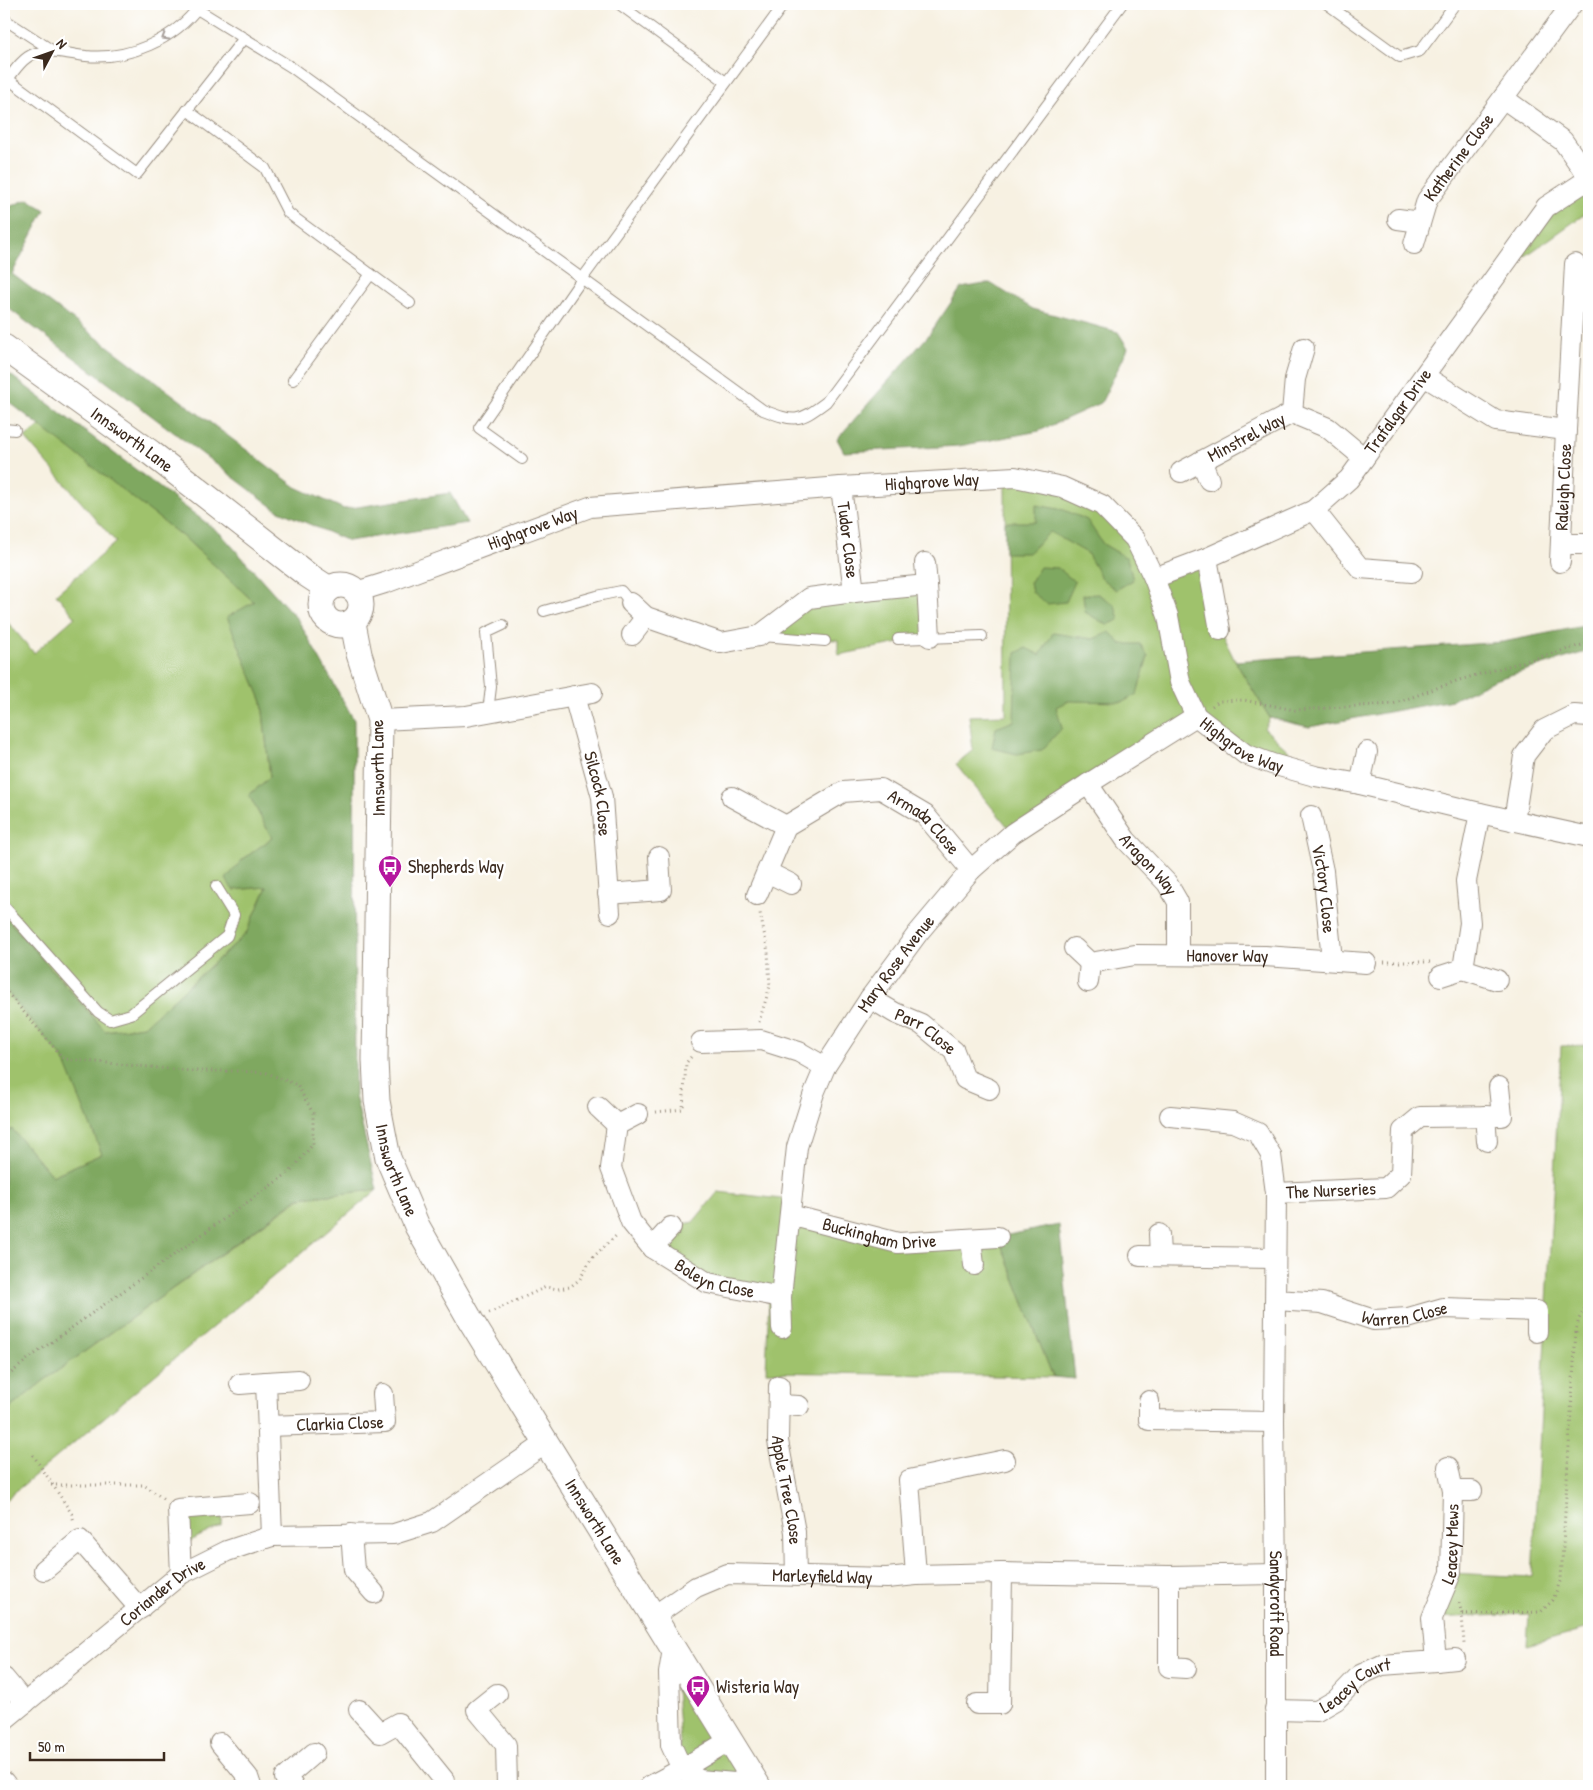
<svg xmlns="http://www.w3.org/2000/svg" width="1593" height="1790" font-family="'Patrick Hand',sans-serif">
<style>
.green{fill:#9fc26c;stroke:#6d7645}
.forest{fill:#7fa860;stroke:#5d693f}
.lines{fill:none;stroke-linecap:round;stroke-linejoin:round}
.service-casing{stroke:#998e80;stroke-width:12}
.minor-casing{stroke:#998e80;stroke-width:22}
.tertiary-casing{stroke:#998e80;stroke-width:27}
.path{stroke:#998e80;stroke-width:3;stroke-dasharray:1 4;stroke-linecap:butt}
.service{stroke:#fff;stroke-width:10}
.minor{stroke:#fff;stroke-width:20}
.tertiary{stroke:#fff;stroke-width:25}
.oneway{stroke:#a79f9a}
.labels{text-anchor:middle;stroke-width:5;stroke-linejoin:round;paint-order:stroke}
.street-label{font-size:18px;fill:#3b2a1e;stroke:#fff}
.poi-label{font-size:18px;fill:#3b2a1e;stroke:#fff;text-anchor:start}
</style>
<rect width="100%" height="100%" fill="#fff"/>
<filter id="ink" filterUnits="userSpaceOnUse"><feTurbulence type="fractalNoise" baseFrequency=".02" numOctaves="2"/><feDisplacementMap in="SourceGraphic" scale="10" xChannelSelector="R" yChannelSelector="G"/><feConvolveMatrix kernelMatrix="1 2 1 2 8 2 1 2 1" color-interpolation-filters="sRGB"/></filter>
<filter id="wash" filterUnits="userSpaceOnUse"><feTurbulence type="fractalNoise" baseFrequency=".0096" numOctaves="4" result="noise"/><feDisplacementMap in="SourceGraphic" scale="20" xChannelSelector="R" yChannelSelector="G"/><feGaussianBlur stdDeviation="1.12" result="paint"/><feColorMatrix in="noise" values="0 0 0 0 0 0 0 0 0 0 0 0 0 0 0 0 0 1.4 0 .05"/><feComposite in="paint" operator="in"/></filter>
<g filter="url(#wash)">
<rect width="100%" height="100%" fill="#f7f1e2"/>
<g class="green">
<polygon points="1589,179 1589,211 1496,277 1546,207"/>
<polygon points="41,425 187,540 254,602 228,618 262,702 270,777 249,795 272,838 242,860 233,890 267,887 246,934 144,1026 105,1031 4,915 4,618 34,653 75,617 56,594 116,542 25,438"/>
<polygon points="1005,478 1102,505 1154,578 1207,558 1220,630 1235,661 1270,718 1264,728 1315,776 1272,764 1196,716 1013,833 956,764 973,750 969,716 1006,715"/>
<polygon points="927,585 930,637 838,655 838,640 759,636 809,598"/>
<polygon points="4,988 64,1059 102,1154 52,1176 12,1129 4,1136"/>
<polygon points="1589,1045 1589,1628 1527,1645 1529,1614 1432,1618 1451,1573 1532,1577 1561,1046"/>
<polygon points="377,1190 4,1501 4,1413 42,1382 300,1198"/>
<polygon points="718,1192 791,1200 790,1215 898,1243 998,1237 1053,1377 766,1372 769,1295 708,1283 652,1248 671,1227 693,1222"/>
<polygon points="223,1506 222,1525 180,1546 178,1509"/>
<polygon points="673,1649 758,1785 682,1769"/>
</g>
<g class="forest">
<polygon points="28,199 45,210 12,274 296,487 344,509 450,493 467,523 348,541 277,510 4,305 4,209"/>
<polygon points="990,283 1033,309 1118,332 1128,348 1101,403 1039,431 959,446 844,452 837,439 928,336 961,288"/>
<polygon points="4,370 221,534 298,620 354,720 355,1095 377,1190 299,1198 42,1382 4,1413 4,1136 12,1129 52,1176 102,1154 64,1060 4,988 4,915 105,1031 144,1026 246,934 267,887 233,890 226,879 242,860 272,838 249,795 270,777 262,702 227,617 254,602 187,540 4,398"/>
<polygon points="1036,505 1064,510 1087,520 1103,544 1127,558 1133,580 1116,590 1102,579 1087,553 1050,532 1028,553 1005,553 1005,522 1036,522"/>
<polygon points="1040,567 1058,568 1075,582 1066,602 1047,604 1032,592 1030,583"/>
<polygon points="1098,594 1115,605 1119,620 1107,625 1085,612 1083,595"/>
<polygon points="1589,625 1589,651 1494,680 1452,700 1309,727 1270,718 1235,661 1503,642"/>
<polygon points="1110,632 1121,644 1140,644 1148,656 1137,694 1123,702 1068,701 1056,707 1062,728 1042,750 1017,754 992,748 996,728 1014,721 1016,653 1026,648 1040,655 1053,633 1093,639"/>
<polygon points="1059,1225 1075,1379 1053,1377 998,1237"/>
</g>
</g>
<g filter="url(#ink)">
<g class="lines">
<g class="service-casing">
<g id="service">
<polyline points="619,4 726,82"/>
<polyline points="1327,4 1400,57 1420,51 1455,4"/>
<path d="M197,9L291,67L763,410C795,422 798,423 826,402L1122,4"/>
<polyline points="4,19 53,51"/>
<polyline points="8,79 137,174 244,38"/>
<path d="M4,85C12,74 22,57 36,53C53,49 69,54 86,56C129,60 174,40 200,5"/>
<polyline points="187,110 265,168 288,213 410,303"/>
<polyline points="293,380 371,274"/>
<polyline points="4,429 15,430"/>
<polyline points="522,459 479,428 582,279 784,4"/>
<polyline points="544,611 597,596 621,591 631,603"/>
<polyline points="762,636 825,641"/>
<polyline points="898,639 982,636"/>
<polyline points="488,712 491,687 486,633 503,625"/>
<polyline points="4,906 98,1012 110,1020 131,1014 227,936 234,915 216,886"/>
</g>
</g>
<g class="minor-casing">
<g id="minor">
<polyline points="1572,4 1503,98 1563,141 1589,178"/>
<polyline points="1398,219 1420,222"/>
<path id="s1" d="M1414,244L1427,200L1503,98"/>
<polyline points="1424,376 1496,421 1566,430 1575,264"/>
<polyline points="1292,413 1295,379 1304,348"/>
<polyline points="1201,461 1209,480"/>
<path id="s2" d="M1181,472L1292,413L1328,428L1364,458"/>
<polyline points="1314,510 1360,568 1412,572"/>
<polyline points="1561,544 1589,544"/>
<polyline points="1207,558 1220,630"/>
<path id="s3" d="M1560,562L1566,430"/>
<polyline points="925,563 927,585"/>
<path id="s4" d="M1154,578L1207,558L1314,510L1349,479L1546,207L1589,179"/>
<path id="s5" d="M356,592L385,583L590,507L841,487L1015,477L1062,487L1102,505L1135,539L1154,578L1168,616L1180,682L1196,716L1245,754L1272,764L1315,776L1360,784L1480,813L1589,837"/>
<polyline points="854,592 927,585 930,637"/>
<polyline points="631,603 646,617 721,643 759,636 809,598 854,592 841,487"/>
<polyline points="632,635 646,617"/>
<path id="s6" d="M574,696L602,797L610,913"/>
<polyline points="380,720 466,716 592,693"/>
<path id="s7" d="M1088,784L1126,840L1167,883L1178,902V955"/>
<polyline points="1360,784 1367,752"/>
<polyline points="732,797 786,826"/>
<polyline points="1480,813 1466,881 1470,923 1463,969 1497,980"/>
<path id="s8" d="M1311,816L1323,871L1332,960"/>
<polyline points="1514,821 1524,756 1544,730 1574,715 1589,716"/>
<polyline points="767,872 791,884"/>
<polyline points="608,894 661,890 659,857"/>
<path id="s9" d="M757,895L786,826L843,792L881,789L925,815L971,870"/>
<path id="s10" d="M1074,948L1090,963L1135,955L1265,956L1366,963"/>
<polyline points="1441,976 1463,969"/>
<polyline points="1088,982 1090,963"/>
<path id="s11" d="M870,998L895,1013L921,1024L954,1051L965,1079L989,1089"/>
<polyline points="701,1042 761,1040 799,1052 825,1067"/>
<polyline points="598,1107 617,1125"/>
<path id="s12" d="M638,1114L617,1125L611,1168L631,1222L652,1248L708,1283L781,1297"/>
<path id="s13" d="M1170,1116L1233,1122L1258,1133L1271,1155L1276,1193L1274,1422L1276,1574V1786"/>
<polyline points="1485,1116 1487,1141"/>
<path id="s14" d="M1276,1193L1386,1188L1401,1174L1403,1131L1420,1117L1502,1116L1499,1087"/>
<path id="s15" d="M790,1215L898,1243L998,1237"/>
<polyline points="1159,1234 1160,1256"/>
<polyline points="971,1239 974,1265"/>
<polyline points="652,1248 671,1227"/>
<polyline points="1140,1256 1274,1258"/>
<path id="s16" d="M1276,1300L1322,1303L1374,1320L1408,1318L1443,1308L1537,1311V1332"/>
<path id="s17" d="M782,1328L781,1297L797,1147L814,1093L825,1067L870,998L918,933L971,870L1013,833L1088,784L1196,716"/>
<polyline points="240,1384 266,1382"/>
<path id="s18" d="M779,1386L778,1441L795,1532L796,1576"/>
<polyline points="1149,1401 1149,1420 1274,1422"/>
<polyline points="779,1405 799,1406"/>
<path id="s19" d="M268,1426L385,1422L383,1394"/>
<polyline points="1453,1491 1472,1491"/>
<polyline points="351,1534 354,1570 374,1593"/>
<polyline points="272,1536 266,1382 299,1380"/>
<polyline points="44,1570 80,1540 140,1609"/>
<polyline points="181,1574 178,1509 250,1503"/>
<polyline points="916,1575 909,1480 1005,1460"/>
<polyline points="1169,1576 1169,1667 1186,1668"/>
<path id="s20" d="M654,1616L696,1587L727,1574L887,1578L916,1575L1002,1573L1169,1576L1276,1574"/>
<polyline points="673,1649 669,1673 671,1745 682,1769 699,1780 758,1785"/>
<polyline points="1436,1661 1455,1659"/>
<polyline points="4,1678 25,1703"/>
<polyline points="497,1694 477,1710 506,1745 507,1786"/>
<polyline points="977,1704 1000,1704 1002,1573"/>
<polyline points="359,1710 380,1733 398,1723 444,1780 444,1786"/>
<path id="s21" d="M1275,1710L1317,1711L1336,1700L1360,1675L1382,1665L1436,1661L1432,1618L1451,1573L1453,1491L1448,1467"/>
<path id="s22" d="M4,1720L181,1574L227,1551L272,1536L394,1534L432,1522L546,1443"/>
<polyline points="220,1743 248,1777 251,1786"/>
<polyline points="4,1782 7,1786"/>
<polyline points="293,1786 285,1778 314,1753"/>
<polyline points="650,1786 682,1769 730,1740"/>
</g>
</g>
<g class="tertiary-casing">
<g id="tertiary">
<path id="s23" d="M4,347L151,453L306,574L329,589"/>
<circle cx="341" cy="605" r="20"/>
<path id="s24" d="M353,623L359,654L380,720L375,1060L377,1101L388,1158L417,1226L471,1321L758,1786"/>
</g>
</g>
<g class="path">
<polyline points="1212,706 1219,701 1244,700 1295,710 1393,704 1459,680 1589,643"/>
<polyline points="1384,962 1430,962"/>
<polyline points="4,989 64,1059 192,1071 237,1071 267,1073 297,1085 313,1113 313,1144 291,1171 28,1359 4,1379"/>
<polyline points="759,1022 770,986 768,952 760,913"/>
<polyline points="656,1112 683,1109 686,1063 691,1057"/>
<polyline points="489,1313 546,1287 558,1289 570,1287 580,1279 591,1259 618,1234"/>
<polyline points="33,1455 72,1514 74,1522"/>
<polyline points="51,1485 144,1485 164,1499"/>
<polyline points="1459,1603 1462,1614 1464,1644"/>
<polyline points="1462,1614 1541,1612 1553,1600 1561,1579 1576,1330 1579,1319 1589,1301"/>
</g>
<use href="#service" class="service"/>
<use href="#minor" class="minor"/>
<use href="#tertiary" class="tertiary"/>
</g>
<defs><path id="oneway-chevron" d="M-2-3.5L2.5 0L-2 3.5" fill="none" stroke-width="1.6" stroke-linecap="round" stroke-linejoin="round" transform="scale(1.25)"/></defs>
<use class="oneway" href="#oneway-chevron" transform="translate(165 37) rotate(149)"/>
</g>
<defs>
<g id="bus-pin" transform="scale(1.25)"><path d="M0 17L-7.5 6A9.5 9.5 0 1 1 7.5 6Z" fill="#b5179e" stroke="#fff"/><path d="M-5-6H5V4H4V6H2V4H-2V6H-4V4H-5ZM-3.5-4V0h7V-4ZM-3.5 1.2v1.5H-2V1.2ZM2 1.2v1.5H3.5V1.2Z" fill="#fff"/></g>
</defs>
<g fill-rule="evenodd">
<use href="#bus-pin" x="390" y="867"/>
<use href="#bus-pin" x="698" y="1687"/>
</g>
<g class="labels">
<g class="street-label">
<text dy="6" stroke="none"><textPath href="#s1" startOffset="99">Katherine Close</textPath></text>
<text dy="6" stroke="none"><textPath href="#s4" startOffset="304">Trafalgar Drive</textPath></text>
<text dy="6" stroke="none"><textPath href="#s2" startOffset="74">Minstrel Way</textPath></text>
<text dy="6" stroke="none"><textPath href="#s23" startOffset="158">Innsworth Lane</textPath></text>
<text dy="6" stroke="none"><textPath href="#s5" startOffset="592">Highgrove Way</textPath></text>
<text dy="6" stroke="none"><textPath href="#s3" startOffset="75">Raleigh Close</textPath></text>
<text dy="6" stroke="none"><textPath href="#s5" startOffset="188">Highgrove Way</textPath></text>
<text transform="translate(848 540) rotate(83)" y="6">Tudor Close</text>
<text dy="6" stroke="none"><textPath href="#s5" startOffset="1058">Highgrove Way</textPath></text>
<text transform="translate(378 768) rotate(-91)" y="6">Innsworth Lane</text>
<text dy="6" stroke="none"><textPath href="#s6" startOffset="101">Silcock Close</textPath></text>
<text dy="6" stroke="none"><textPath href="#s9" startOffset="234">Armada Close</textPath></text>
<text dy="6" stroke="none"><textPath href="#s7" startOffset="101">Aragon Way</textPath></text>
<text dy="6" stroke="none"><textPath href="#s8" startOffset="74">Victory Close</textPath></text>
<text dy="6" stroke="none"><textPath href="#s10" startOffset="160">Hanover Way</textPath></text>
<text dy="6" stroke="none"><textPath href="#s17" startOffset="392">Mary Rose Avenue</textPath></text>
<text dy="6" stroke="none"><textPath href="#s11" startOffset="65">Parr Close</textPath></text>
<text dy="6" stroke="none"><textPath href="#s24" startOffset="554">Innsworth Lane</textPath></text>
<text dy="6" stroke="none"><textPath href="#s14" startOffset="55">The Nurseries</textPath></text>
<text dy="6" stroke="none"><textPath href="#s15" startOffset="92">Buckingham Drive</textPath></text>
<text dy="6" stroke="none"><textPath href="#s12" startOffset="229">Boleyn Close</textPath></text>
<text dy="6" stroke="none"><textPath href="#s16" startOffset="132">Warren Close</textPath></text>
<text dy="6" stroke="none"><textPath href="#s19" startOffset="72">Clarkia Close</textPath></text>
<text dy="6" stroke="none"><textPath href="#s18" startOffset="105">Apple Tree Close</textPath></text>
<text dy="6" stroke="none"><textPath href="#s24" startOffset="959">Innsworth Lane</textPath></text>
<text dy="6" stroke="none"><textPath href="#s21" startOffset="298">Leacey Mews</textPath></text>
<text dy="6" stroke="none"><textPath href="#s20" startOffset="180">Marleyfield Way</textPath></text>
<text dy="6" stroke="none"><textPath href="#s22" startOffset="204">Coriander Drive</textPath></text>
<text dy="6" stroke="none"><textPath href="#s13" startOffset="565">Sandycroft Road</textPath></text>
<text dy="6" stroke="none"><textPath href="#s21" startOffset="89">Leacey Court</textPath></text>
</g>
<g class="poi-label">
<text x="408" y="873">Shepherds Way</text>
<text x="716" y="1693">Wisteria Way</text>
</g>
</g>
<rect width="1593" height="1790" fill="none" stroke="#fff" stroke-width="20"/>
<g transform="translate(52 52) rotate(49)" stroke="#ffffff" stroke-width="4" paint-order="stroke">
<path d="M0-4L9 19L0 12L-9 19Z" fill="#3b2a1e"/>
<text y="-8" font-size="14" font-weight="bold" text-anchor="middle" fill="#3b2a1e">N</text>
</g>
<path d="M30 1752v8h134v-8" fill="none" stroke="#3b2a1e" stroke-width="2.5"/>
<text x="38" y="1752" font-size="15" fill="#3b2a1e" stroke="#ffffff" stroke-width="4" paint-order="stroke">50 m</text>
</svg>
